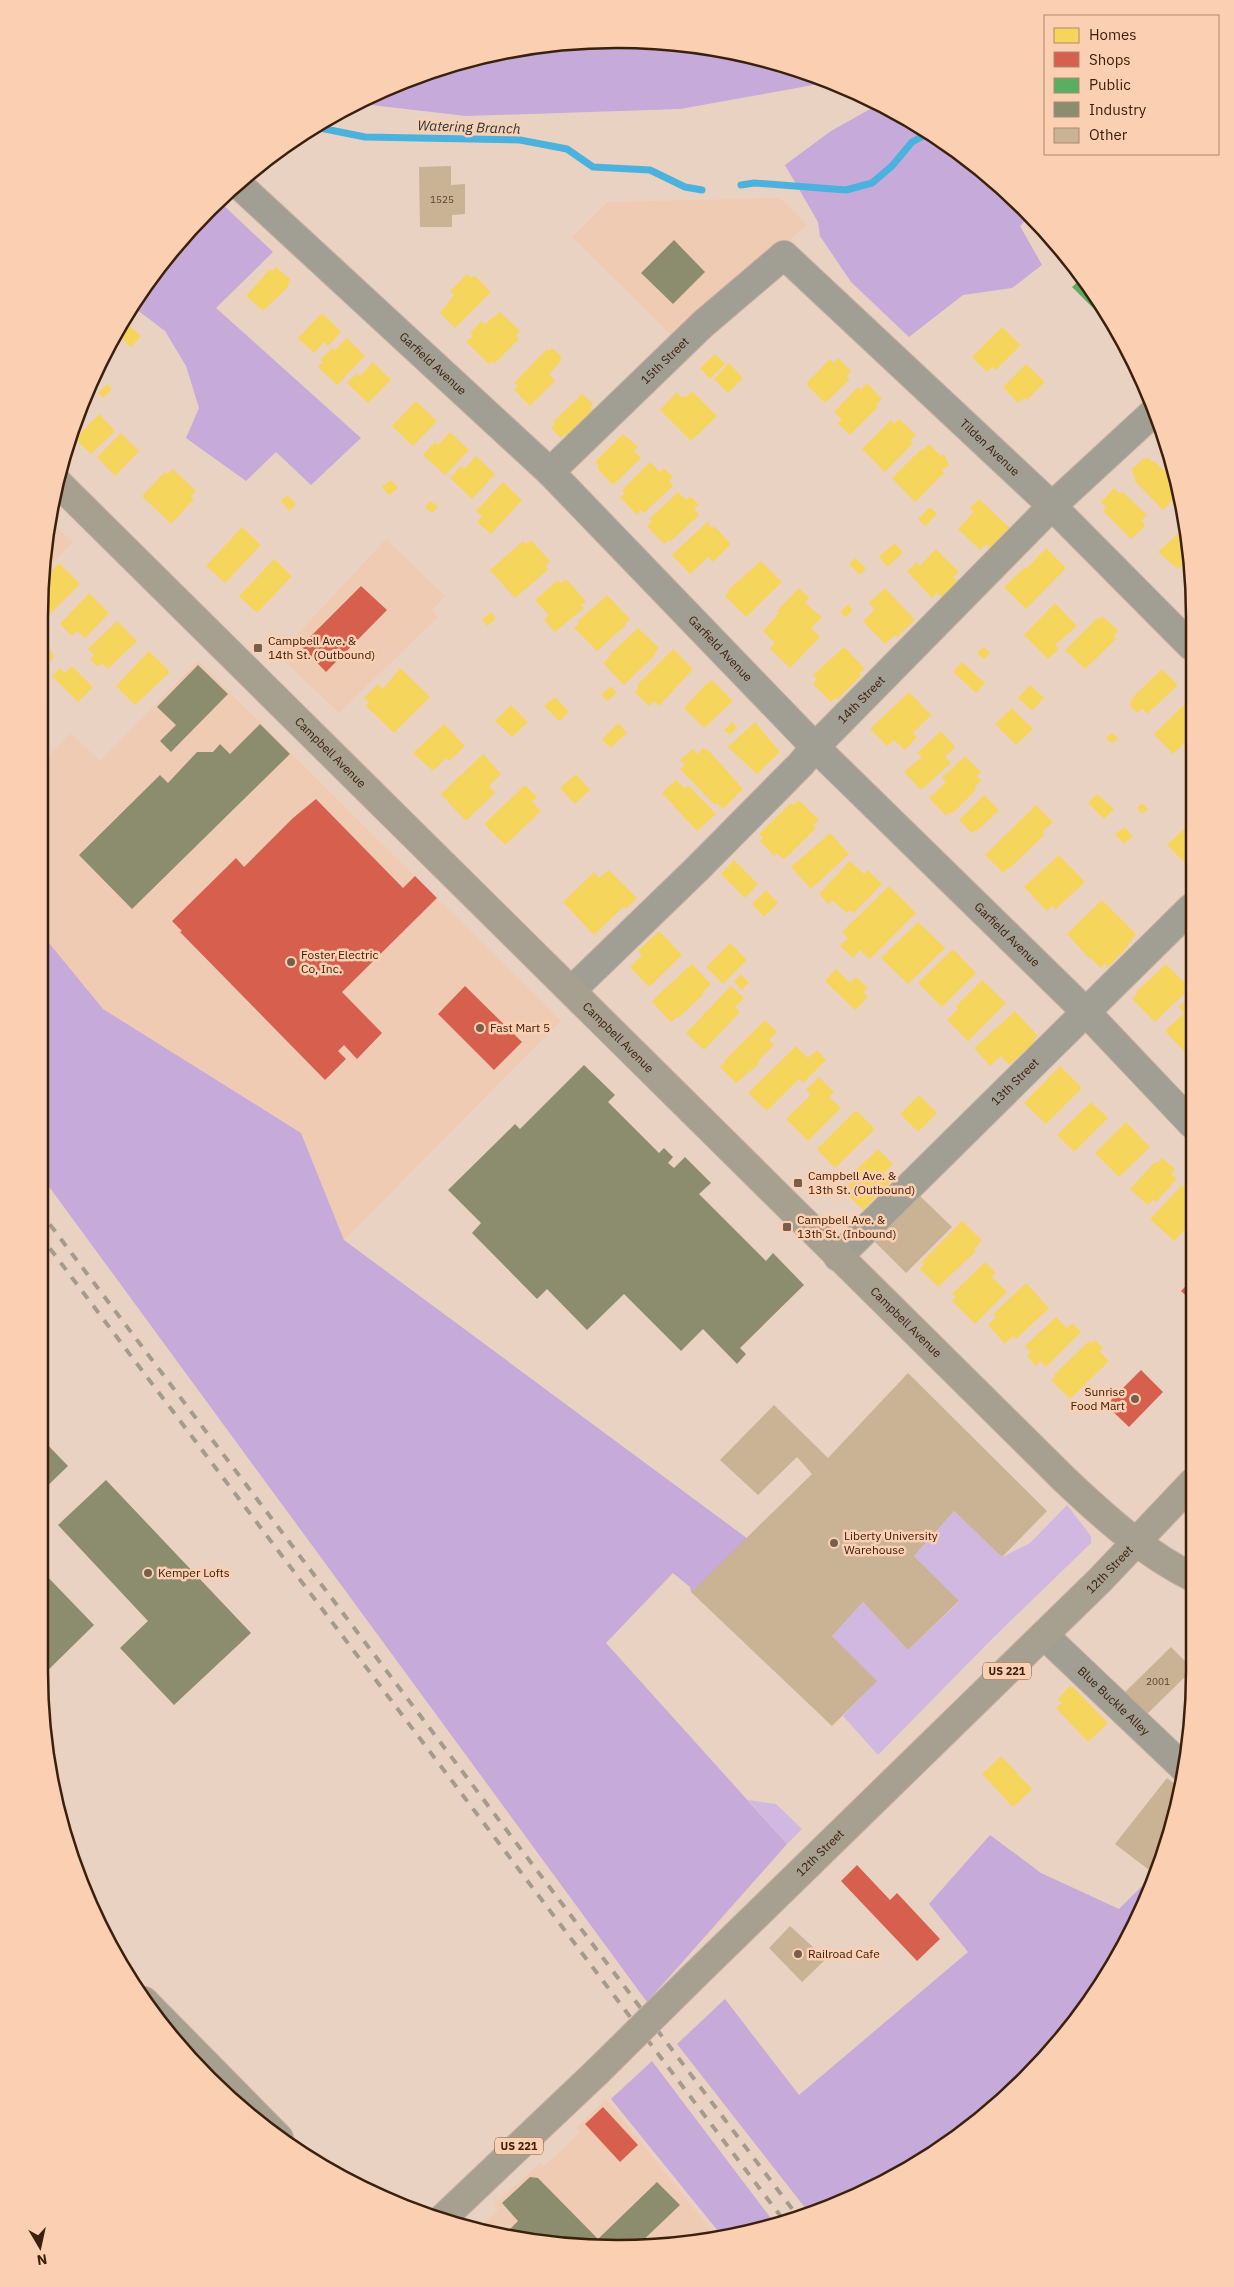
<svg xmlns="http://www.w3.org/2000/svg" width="1234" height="2287" font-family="'IBM Plex Sans',sans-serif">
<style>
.built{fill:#f0cbb3}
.green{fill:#d0b8e0}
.forest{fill:#c5aada}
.homes{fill:#f6d55c}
.shops{fill:#d6604d}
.public{fill:#5aae61}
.industry{fill:#8c8c6e}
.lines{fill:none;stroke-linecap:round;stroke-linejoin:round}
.stream{stroke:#4ab2dc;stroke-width:7}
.building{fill:#cab294}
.minor-casing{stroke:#c4afa1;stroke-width:30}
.major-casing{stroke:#c4afa1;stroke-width:30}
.minor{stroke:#a19f93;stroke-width:28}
.major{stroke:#a79f8f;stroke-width:28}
.rail{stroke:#a49b8f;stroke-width:4;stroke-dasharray:9 9;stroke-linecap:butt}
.major-bridge-casing{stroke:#c4afa1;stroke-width:30;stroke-linecap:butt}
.major-bridge{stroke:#a79f8f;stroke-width:28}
.poi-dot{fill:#785e4c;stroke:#facfb2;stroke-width:2}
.labels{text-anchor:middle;stroke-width:5;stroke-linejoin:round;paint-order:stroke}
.number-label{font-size:10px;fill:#5f442e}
.shield{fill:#facfb2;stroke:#74543e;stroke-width:1}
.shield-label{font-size:11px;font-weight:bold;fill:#3b200c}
.street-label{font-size:12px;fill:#3b200c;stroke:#facfb2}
.poi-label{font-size:12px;fill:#3b200c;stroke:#facfb2;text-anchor:start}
.water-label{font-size:14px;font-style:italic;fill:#1e3340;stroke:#facfb2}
.rim{fill:none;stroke:#3b200c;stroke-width:2.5}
</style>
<rect width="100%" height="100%" fill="#ead2c2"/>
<g class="built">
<polygon points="780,198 807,225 677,341 572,237 607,202"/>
<polygon points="50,521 73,542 41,575"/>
<polygon points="386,539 445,596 432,610 438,617 339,713 278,655"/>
<polygon points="198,661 561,1021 344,1240 301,1133 103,1009 85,987 40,955 40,765 71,733 100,761"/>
<polygon points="606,2099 717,2237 655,2247 579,2247 476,2230 498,2210 494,2205 540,2163 544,2166 580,2133 576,2128"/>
</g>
<g class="green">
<polygon points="1067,1505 1091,1536 1091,1543 994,1637 878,1755 843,1716 876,1681 832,1636 863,1602 908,1650 959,1602 914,1556 954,1511 1002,1557 1030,1543"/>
<polygon points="748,1800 776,1804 802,1829 787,1844"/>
</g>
<g class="forest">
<polygon points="579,40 692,44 803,69 830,82 680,109 466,116 354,103 467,59"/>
<polygon points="879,104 906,116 998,182 1029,217 1020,226 1042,265 1012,288 963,295 909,337 851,282 820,236 818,222 785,165 831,131"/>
<polygon points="219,201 273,252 216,308 361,438 311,485 276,452 246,481 186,438 199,408 186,366 165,331 132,306 182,236"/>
<polygon points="40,932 103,1009 301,1133 344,1240 748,1539 691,1592 690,1587 673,1573 606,1643 787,1844 647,2002 39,1173"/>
<polygon points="990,1835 1041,1873 1119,1909 1141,1887 1146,1890 1118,1959 1076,2022 998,2105 938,2151 839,2204 810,2214 677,2044 725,1999 799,2095 968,1952 929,1904"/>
<polygon points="652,2061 776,2225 722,2236 611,2099"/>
</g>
<g class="homes">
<polygon points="276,267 291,280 288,284 289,286 263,311 246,296 270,269 273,271"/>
<polygon points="467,274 471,278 474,275 491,292 455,328 440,313 454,295 450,291"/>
<polygon points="500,312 520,331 516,335 519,339 494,364 492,361 489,364 466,342 473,336 470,333 481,321 485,324"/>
<polygon points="322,313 341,332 328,346 324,342 314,353 298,338"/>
<polygon points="125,322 141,336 131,347 115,333"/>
<polygon points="1002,327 1021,345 996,370 992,367 987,372 972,357"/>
<polygon points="347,338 365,356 337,385 318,367 323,362 320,360 332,348 335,350"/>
<polygon points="552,348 562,357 559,361 560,362 549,374 555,381 530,406 514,390 518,387 514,383 547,349 549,351"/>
<polygon points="715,354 725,364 710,379 700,368"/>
<polygon points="838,358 851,371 846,376 850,379 825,403 806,384 830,359 834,363"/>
<polygon points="373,362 391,380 368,403 347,383 357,373 360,376"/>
<polygon points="729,363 743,378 728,393 714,379"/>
<polygon points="1026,364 1045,382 1027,400 1024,398 1018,403 1003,387"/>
<polygon points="867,383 882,399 876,405 878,407 850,435 837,423 842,420 834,412 858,387 861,390"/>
<polygon points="107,384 112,389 103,398 98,393"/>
<polygon points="692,391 717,416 691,441 660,410 677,392 682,398 685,395 687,397"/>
<polygon points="582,394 593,404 590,407 593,409 567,436 565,434 561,438 551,428 555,424 553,422"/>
<polygon points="87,398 92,403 81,414 80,414"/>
<polygon points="416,401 437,421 413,446 392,426"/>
<polygon points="99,414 115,431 91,454 75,439"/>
<polygon points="899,419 916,435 910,440 913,443 885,472 862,449 891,420 894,424"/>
<polygon points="450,432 469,450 445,475 423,455 435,442 438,445"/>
<polygon points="121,433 139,451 115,476 97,457"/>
<polygon points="623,434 638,447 634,451 641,458 613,485 597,468 599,466 595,462"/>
<polygon points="929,444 941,456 944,454 949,465 942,471 944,473 915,502 892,478 921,449 922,451"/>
<polygon points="476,456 495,474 472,499 450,478 461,466 464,469"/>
<polygon points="1148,457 1152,462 1154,461 1177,483 1179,494 1163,510 1134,480 1136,478 1132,473 1133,471 1131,470 1144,458 1146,459"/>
<polygon points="650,462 660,472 664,468 673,477 669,481 673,486 644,513 641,510 637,515 620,497 625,493 622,490"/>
<polygon points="173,469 196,491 191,496 194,499 171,524 142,496 165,472 168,474"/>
<polygon points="391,480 398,488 389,495 382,487"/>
<polygon points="503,482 522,500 491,534 477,522 482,516 476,511"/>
<polygon points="1114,488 1120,494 1122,491 1147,515 1141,521 1145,524 1144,527 1131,539 1103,511 1106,507 1101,502"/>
<polygon points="678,492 686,500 690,496 699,505 694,509 699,515 671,541 669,539 664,544 647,526 652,521 649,519"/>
<polygon points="287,495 296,504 290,511 281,501"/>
<polygon points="979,499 1011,529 991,549 986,544 980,550 958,529 974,512 970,508"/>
<polygon points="430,501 438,506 433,513 425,508"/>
<polygon points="930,507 937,514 925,526 918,519"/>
<polygon points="707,522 712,528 714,526 731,544 713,562 708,557 690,574 672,555"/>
<polygon points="1186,526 1190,542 1190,556 1178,569 1158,552"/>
<polygon points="242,527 261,545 225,583 206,566"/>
<polygon points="531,540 550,561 545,566 549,569 515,598 490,570 523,541 526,544"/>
<polygon points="895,543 903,553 887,567 879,556"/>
<polygon points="1046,548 1066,568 1026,609 1004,587 1025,567 1026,569"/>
<polygon points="936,549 959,572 953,577 958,581 942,597 937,593 932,598 907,571 917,562 920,566"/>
<polygon points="855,558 866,568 860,575 849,564"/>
<polygon points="274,559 292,576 257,613 239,596"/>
<polygon points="761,561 782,582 746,617 725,596 729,591 728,590"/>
<polygon points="59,563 80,584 42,622 40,620 40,582"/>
<polygon points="566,579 586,601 581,605 584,608 555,632 544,620 549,615 535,600 558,580 561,583"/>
<polygon points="799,588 809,598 805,603 822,617 811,628 820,637 790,668 770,649 775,643 763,631 779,613 777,611"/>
<polygon points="885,588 915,620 897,637 895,635 885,644 863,621 875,609 869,603"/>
<polygon points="89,593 109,613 85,638 77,631 72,636 60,624"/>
<polygon points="607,595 630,619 625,624 626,625 597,651 574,628 579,623 578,621"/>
<polygon points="1055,603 1077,626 1055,645 1059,649 1048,659 1024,635"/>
<polygon points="848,604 853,610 846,617 840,612"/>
<polygon points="491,612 496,618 487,626 482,619"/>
<polygon points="1102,616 1118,630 1114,636 1116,639 1085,669 1065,650 1097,618 1098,620"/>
<polygon points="117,621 137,641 108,669 102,663 98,667 90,659 94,655 88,649"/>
<polygon points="638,628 659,648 654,653 656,654 624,685 603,663 611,655 610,654"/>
<polygon points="42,642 55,656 40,670 40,643"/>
<polygon points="844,647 865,669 859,674 861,676 837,700 835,698 831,702 813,684 817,679 813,675"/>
<polygon points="984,647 990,653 984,660 977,652"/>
<polygon points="673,649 693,669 659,706 654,701 649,706 635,692 639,687 637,685"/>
<polygon points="149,651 170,672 135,705 116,686"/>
<polygon points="962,662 985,683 976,693 953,672"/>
<polygon points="72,666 93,687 78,702 52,676 60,668 65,673"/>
<polygon points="400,668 430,697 394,733 366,706 369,703 364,698 378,684 383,689"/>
<polygon points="1162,669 1178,685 1147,714 1142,708 1137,713 1129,704 1133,699 1132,698"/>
<polygon points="712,680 733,701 704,728 684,708 707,683 708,684"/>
<polygon points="1030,685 1044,698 1032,711 1018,698"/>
<polygon points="611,686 617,693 607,701 601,695"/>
<polygon points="909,692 931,715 913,733 917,737 905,750 894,740 887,746 870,729"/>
<polygon points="555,697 569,712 559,721 544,706"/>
<polygon points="1191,698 1191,737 1173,754 1154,734"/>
<polygon points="511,705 528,722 512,737 495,721"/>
<polygon points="1012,708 1033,729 1016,745 995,724"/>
<polygon points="732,722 737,727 730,735 724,730"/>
<polygon points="755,722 780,752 757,774 728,747"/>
<polygon points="618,723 627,733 610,748 602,739"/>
<polygon points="444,724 465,746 449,761 446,758 433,771 413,753"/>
<polygon points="941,731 955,747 945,757 951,763 921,790 904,772 922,757 917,753"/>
<polygon points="1112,732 1118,739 1112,744 1106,738"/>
<polygon points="703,748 709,751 743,789 723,809 717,803 715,805 680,769 685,765 680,760 693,749 697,754"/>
<polygon points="1191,750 1191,764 1184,757"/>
<polygon points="483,754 501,774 489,786 495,793 466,821 441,794"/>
<polygon points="965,756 981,772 977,776 981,781 974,788 976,790 952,814 950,812 946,816 929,798 946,782 942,778"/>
<polygon points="576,774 590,790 575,804 560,788"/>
<polygon points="676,780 685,789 688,785 716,814 697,831 662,793"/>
<polygon points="525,785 537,797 532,802 541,811 505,845 484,824"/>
<polygon points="1097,794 1114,809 1104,819 1088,803"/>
<polygon points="984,795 999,810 977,831 976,830 972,833 959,820"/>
<polygon points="799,800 819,820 813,826 816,828 784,860 777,853 774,856 760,841 763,838 759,834 791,803 794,805"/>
<polygon points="1142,803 1148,809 1142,814 1137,808"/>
<polygon points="1036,805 1053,822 1042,832 1045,834 1009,869 1008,868 1003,873 985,855"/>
<polygon points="1188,825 1191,828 1190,868 1167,845"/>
<polygon points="1124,827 1133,836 1124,844 1115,834"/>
<polygon points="830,833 849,854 811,889 791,867"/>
<polygon points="1059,855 1085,882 1056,909 1052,906 1047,911 1024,887"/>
<polygon points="734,860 758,884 745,898 721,874"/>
<polygon points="850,861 864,874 868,870 882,884 854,913 850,910 847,913 832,900 829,904 819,894"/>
<polygon points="609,870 637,898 626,909 624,906 594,935 563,902 594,872 599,878"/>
<polygon points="889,886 916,913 870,959 860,950 853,958 840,946 848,938 842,932"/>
<polygon points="766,890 778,903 764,917 752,904"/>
<polygon points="1102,900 1136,934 1122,953 1108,967 1105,964 1101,968 1091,958 1090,959 1067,934"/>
<polygon points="918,922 945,948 908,984 881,958"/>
<polygon points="659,931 682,955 649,987 630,967 642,955 638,951"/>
<polygon points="730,943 747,960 723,984 706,967"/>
<polygon points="953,949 976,973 942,1007 918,983"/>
<polygon points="692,964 711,984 701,994 703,995 678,1018 677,1017 671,1022 652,1002 657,996"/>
<polygon points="1166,964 1188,986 1184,990 1186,992 1155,1022 1132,999 1137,994 1136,992"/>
<polygon points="836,969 850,983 856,977 868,988 863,992 868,997 855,1010 825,981"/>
<polygon points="741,974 749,983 742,990 734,982"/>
<polygon points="982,980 1006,1003 968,1041 947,1020 958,1009 956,1006"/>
<polygon points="731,986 744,998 735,1007 740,1012 704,1050 686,1033"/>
<polygon points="1192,994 1192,1049 1187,1054 1165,1031 1184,1013 1179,1007"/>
<polygon points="1015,1011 1038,1036 1033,1040 1035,1042 1009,1065 1001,1056 990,1066 974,1048"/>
<polygon points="765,1020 777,1032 769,1040 774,1045 757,1062 759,1064 736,1083 720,1067 725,1063 724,1061"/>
<polygon points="796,1046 808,1058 817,1050 826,1060 803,1083 799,1079 767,1111 748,1093"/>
<polygon points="1060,1066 1082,1088 1046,1124 1024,1103"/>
<polygon points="819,1077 834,1092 829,1097 841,1108 808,1141 786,1119 811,1095 806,1090"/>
<polygon points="919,1095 937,1113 918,1132 900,1114"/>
<polygon points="1091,1102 1108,1118 1074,1152 1057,1135"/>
<polygon points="856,1110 875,1129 835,1168 817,1149"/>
<polygon points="1126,1122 1150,1147 1119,1177 1095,1153"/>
<polygon points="878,1149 893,1164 884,1173 892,1181 863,1210 849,1196 853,1191 848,1186 861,1173 857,1169"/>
<polygon points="1162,1158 1175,1169 1171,1174 1177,1179 1156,1202 1153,1200 1148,1205 1130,1189 1155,1162 1157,1163"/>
<polygon points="1182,1185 1192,1195 1192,1222 1174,1241 1150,1219"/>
<polygon points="962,1221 982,1240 974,1249 976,1251 938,1287 920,1269 924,1264 922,1262"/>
<polygon points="985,1262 996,1273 992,1277 1007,1292 975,1324 952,1301 956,1297 952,1294"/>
<polygon points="1026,1283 1049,1308 1016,1339 1013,1336 1005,1344 988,1325 996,1317 993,1314"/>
<polygon points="1056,1317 1067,1328 1072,1323 1081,1332 1046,1367 1040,1361 1036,1366 1027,1356 1031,1352 1025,1346"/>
<polygon points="1095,1340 1103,1348 1100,1352 1109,1361 1070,1399 1051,1380 1055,1377 1054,1375 1089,1341 1091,1343"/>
<polygon points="1071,1685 1108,1723 1088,1742 1056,1708 1062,1703 1058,1699"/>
<polygon points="1001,1756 1032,1789 1013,1807 982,1774"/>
</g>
<g class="shops">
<polygon points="45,547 52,553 43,562 43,561"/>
<polygon points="361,586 387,610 326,672 301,646"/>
<polygon points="316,799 403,888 415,876 437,898 342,992 382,1033 357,1059 344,1045 338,1051 346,1059 325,1080 180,932 182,931 172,921 236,858 244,867 293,818"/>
<polygon points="465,986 522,1042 494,1070 438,1014"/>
<polygon points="1193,1279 1193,1302 1181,1291"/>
<polygon points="1141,1370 1163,1392 1129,1427 1106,1405"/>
<polygon points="857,1865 890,1900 897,1893 940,1939 917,1961 841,1881"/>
<polygon points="603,2107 638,2145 620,2162 585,2124"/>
</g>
<polygon class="public" points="1082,278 1098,296 1114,329 1072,287"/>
<g class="industry">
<polygon points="674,240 705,272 673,304 641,273"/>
<polygon points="198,665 228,694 171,752 160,741 176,725 157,707"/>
<polygon points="260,724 290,754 132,909 79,855 160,775 168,783 197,752 213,752 220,744 230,754"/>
<polygon points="584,1065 615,1095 608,1102 659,1153 664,1148 673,1157 668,1163 674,1168 685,1157 711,1183 699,1194 766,1261 773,1253 804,1285 740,1348 746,1354 737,1364 703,1329 681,1351 624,1294 587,1330 547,1289 537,1299 472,1233 481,1223 448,1190 515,1124 520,1129"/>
<polygon points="39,1436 68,1466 39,1494"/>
<polygon points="106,1480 251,1633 174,1705 120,1648 148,1621 58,1525"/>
<polygon points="39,1568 94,1625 40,1678 39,1670"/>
<polygon points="530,2177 538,2178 598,2239 657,2182 680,2205 636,2247 579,2247 504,2235 518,2221 502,2203"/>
</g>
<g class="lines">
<g class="stream">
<polyline points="315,127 365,137 520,140 567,149 593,167 650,170 685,187 702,190"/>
<polyline points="741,185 754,183 846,190 872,183 892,166 912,142 929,133"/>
</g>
</g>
<g class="building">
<polygon points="451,166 451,185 465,184 465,214 452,215 452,227 420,227 419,167"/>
<polygon points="920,1196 952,1227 906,1273 874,1241"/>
<polygon points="908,1373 1047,1511 1002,1557 954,1511 914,1556 959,1601 908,1650 863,1602 832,1636 877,1681 832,1726 691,1592 812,1474 797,1457 758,1495 720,1460 774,1405 828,1458"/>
<polygon points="1171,1647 1193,1669 1145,1716 1123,1694"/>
<polygon points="1167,1778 1181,1789 1175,1820 1153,1873 1115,1844"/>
<polygon points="790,1926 826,1959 802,1982 769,1948"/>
</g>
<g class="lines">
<g class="minor-casing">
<g id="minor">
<path id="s1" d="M238,184L550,472L815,747L1085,1011L1192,1124"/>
<path id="s2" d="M550,472L703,324L784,255L1052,506L1191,646"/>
<path id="s3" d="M572,990L697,869L801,764L815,747L1052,506L1155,411"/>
<path id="s4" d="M838,1257L1191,908"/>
<path id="s5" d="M1044,1635L1184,1768"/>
</g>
</g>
<g class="major-casing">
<g id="major">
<path id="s6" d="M56,481L1064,1479C1103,1516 1145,1554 1194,1578"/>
<path id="s7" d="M692,1978L1100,1580L1193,1482"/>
<polyline points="144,2001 279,2138"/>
<polyline points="441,2220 597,2072"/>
</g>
</g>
<use href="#minor" class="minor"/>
<use href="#major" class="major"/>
<g class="rail">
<polyline points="39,1210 799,2218"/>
<polyline points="39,1234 785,2222"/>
</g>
<g class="major-bridge-casing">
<polyline id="major-bridge" points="597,2072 692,1978"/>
</g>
<use href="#major-bridge" class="major-bridge"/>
</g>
<g class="poi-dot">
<rect x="253" y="643" width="10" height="10" rx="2.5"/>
<circle cx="291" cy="962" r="5"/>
<circle cx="480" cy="1028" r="5"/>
<rect x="793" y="1178" width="10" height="10" rx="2.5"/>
<rect x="782" y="1222" width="10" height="10" rx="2.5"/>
<circle cx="1135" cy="1399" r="5"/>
<circle cx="834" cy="1543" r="5"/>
<circle cx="148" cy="1573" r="5"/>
<circle cx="798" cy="1954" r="5"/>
</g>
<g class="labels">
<g class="number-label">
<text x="442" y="203">1525</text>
<text x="1158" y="1685">2001</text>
</g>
<g class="shield">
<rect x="983" y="1662.5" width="48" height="17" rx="4"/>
<rect x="495" y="2137.5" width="48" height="17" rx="4"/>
</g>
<g class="shield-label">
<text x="1007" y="1675">US 221</text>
<text x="519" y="2150">US 221</text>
</g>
<g class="street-label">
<text dy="4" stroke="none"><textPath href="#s2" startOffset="160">15th Street</textPath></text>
<text dy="4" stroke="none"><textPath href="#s1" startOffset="265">Garfield Avenue</textPath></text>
<text dy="4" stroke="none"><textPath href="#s2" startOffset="601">Tilden Avenue</textPath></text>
<text dy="4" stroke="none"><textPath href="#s1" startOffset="670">Garfield Avenue</textPath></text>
<text dy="4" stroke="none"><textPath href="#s3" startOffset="410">14th Street</textPath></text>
<text dy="4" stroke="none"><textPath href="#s6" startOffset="386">Campbell Avenue</textPath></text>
<text dy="4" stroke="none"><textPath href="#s1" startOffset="1075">Garfield Avenue</textPath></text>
<text dy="4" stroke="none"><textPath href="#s6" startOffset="791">Campbell Avenue</textPath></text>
<text dy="4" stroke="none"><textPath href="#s4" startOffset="249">13th Street</textPath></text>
<text dy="4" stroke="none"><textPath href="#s6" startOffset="1196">Campbell Avenue</textPath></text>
<text dy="4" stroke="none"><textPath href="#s7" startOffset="584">12th Street</textPath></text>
<text dy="4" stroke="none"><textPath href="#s5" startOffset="96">Blue Buckle Alley</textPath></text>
<text dy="4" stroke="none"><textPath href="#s7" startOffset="179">12th Street</textPath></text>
</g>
<g class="poi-label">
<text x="268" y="645">Campbell Ave. &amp;<tspan x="268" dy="14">14th St. (Outbound)</tspan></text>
<text x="301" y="959">Foster Electric<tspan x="301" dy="14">Co, Inc.</tspan></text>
<text x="490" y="1032">Fast Mart 5</text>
<text x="808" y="1180">Campbell Ave. &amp;<tspan x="808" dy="14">13th St. (Outbound)</tspan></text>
<text x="797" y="1224">Campbell Ave. &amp;<tspan x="797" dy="14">13th St. (Inbound)</tspan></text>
<text x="1125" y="1396" text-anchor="end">Sunrise<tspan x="1125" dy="14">Food Mart</tspan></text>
<text x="844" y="1540">Liberty University<tspan x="844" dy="14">Warehouse</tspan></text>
<text x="158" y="1577">Kemper Lofts</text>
<text x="808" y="1958">Railroad Cafe</text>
</g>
<g class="water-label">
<text transform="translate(469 127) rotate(2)" y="5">Watering Branch</text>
</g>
</g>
<path d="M0 0H1234V2287H0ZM617 48H617A569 569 0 0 1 1186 617V1671A569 569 0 0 1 617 2240H617A569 569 0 0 1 48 1671V617A569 569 0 0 1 617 48Z" fill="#facfb2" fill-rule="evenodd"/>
<path class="rim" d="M617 48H617A569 569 0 0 1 1186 617V1671A569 569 0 0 1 617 2240H617A569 569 0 0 1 48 1671V617A569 569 0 0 1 617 48Z"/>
<rect x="1044" y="15" width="175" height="140" fill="#facfb2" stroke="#ae8970"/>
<rect x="1054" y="28" width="25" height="15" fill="#f6d55c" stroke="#ae8970"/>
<text x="1089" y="40" font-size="15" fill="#3b200c">Homes</text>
<rect x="1054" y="52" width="25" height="15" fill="#d6604d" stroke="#ae8970"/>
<text x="1089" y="65" font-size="15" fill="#3b200c">Shops</text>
<rect x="1054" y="78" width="25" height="15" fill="#5aae61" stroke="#ae8970"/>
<text x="1089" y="90" font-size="15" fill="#3b200c">Public</text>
<rect x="1054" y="102" width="25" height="15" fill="#8c8c6e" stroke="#ae8970"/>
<text x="1089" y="115" font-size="15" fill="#3b200c">Industry</text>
<rect x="1054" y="128" width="25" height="15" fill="#cab294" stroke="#ae8970"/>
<text x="1089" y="140" font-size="15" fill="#3b200c">Other</text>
<g transform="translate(40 2247) rotate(171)" stroke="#facfb2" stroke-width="4" paint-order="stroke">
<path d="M0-4L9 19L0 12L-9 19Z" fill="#3b200c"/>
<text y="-8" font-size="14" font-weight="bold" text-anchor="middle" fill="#3b200c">N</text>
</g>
</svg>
